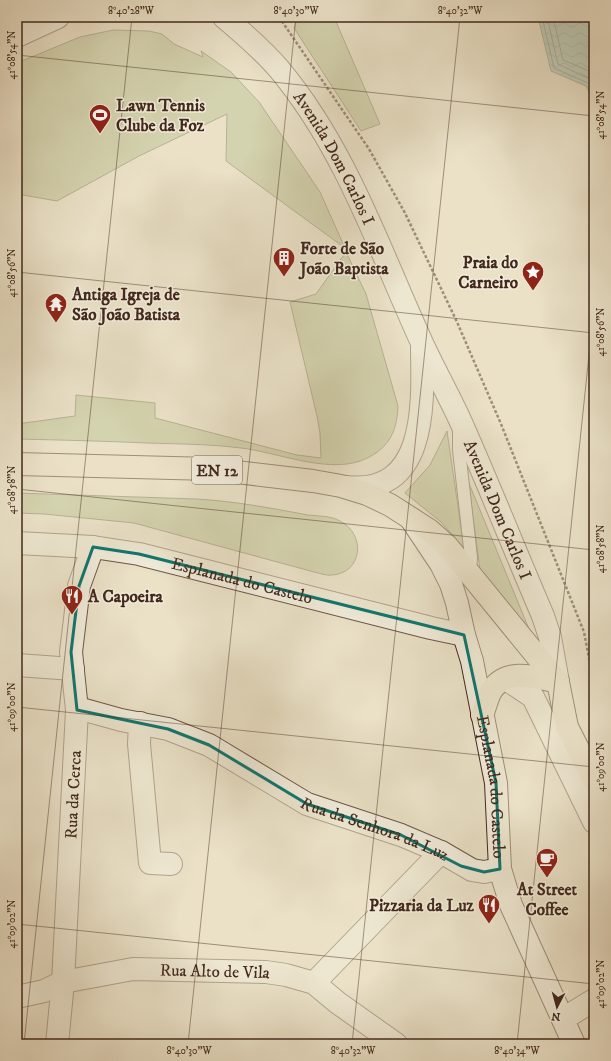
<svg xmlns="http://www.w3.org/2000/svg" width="611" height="1061" font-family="'IM FELL DW Pica',serif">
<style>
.green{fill:#bac293;stroke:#7e7658}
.water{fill:url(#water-waves);stroke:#768279}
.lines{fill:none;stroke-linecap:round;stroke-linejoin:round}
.shore{stroke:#6e736a;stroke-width:1}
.lane-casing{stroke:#6d5748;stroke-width:14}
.street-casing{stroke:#6d5748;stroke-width:24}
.secondary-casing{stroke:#43291d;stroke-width:24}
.primary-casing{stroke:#43291d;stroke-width:24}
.path{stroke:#43291d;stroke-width:2.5;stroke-dasharray:3 2;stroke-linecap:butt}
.lane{stroke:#f1ecdb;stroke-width:12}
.street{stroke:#f1ecdb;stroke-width:22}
.secondary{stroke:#f1ecdb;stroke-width:22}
.primary{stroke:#eae1c7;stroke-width:22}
.marked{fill:none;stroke:#0f766e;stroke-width:3;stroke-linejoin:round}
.ticks{fill:none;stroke:#43291d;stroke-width:1;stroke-opacity:0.45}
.labels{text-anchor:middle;stroke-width:3;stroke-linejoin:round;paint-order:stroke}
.shield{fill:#f1ecdb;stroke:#776456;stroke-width:1}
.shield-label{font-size:16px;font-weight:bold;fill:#43291d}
.poi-label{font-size:17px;font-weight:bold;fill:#43291d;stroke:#f1ecdb;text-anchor:start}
.street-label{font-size:17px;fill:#43291d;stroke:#f1ecdb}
.neatline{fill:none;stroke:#43291d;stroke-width:1.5}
.ticks-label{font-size:10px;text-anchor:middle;fill:#43291d}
</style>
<defs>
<pattern id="water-waves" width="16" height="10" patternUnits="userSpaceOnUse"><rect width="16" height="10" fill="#98bdb7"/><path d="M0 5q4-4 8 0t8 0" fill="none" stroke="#7e9a94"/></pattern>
</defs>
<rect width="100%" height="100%" fill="#eae1c7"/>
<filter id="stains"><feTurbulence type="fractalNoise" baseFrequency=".005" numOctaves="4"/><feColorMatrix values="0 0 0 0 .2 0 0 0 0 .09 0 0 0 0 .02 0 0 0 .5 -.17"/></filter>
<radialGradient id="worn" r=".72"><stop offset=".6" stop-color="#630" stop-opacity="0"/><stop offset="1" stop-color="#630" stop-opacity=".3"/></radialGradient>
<g class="green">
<polygon points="298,17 334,17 380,124 361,131 294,28"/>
<polygon points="113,30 149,31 162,34 174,44 203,57 201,51 231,72 259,102 320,192 345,248 226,161 227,114 139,156 57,201 17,194 17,63 80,37"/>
<path d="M346,252L366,294L398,406C397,434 387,451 360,461C325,473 276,452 241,448C210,444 178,444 147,443C104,441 60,440 17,439V424L75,416L76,395L155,403V418L297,455L321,458L320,433L317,416L290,302L316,294Z"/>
<polygon points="447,431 464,548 441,522 405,493 430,465"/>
<polygon points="468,481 529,629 480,569"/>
<path d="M17,493L196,499C234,501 270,508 308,515C318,516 332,516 340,521C366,534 363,573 332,575C327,576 319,573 314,572L134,523L44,514L17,513Z"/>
</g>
<polygon class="water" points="538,17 594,17 594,101 586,86 551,71"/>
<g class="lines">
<g class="shore">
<polyline points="542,17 554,68 588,83 594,92"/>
<polyline points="547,17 558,64 594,81"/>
<polyline points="553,17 563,60 594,73"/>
</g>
<g class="lane-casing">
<polyline id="lane" points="459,429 459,450 471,557 470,572"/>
</g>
<g class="street-casing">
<g id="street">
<path id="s1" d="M224,17C243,33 263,50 279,69C346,149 379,249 422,343C434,369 448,394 460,420C489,485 515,551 543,616L550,637L558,682"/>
<polyline points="17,36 58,17"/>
<path d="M346,487C427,496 423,405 422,349"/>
<path id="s2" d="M17,543L93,547L139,554L431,628L464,635"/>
<polyline points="17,665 73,669"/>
<polyline points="506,679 533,697 594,822"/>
<path id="s3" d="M77,710H85L121,720L168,729L209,745L307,804L401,835L441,852L472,870L484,872L500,869"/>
<polyline points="140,723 139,744 150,863 171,864"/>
<polyline points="314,983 441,852"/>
<path id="s4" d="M17,997L44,991L63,982L133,969L266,972L286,975L314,983L338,1003L396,1044"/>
<polyline points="563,1019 594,1000"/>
<path id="s5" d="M57,1044L63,982L77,710L71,652L79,586L93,547"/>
</g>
</g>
<g class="secondary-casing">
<g id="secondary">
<path id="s6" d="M411,519L441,564L451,584L457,603L464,635L472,661L496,783L500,869L511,905L574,1044"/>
</g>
</g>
<g class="primary-casing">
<g id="primary">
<polyline points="17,464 211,469 313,481 341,486 367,494 390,505 429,530 447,546 558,682 567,727 594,780"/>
<path d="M482,715C485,708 487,698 491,691C506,667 536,677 558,682"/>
</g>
</g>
<polyline class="path" points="279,17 369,149 405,213 457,322 501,424 584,632 594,684"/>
<use href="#lane" class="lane"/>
<use href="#street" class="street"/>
<use href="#secondary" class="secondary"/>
<use href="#primary" class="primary"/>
</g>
<path d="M0 0H611V1061H0ZM93,547L139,554L464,635L496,783L500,869L484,872L461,866L401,835L307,804L209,745L168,729L77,710L71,652L79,586Z" fill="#eae1c7" fill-opacity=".55" fill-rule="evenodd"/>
<path class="marked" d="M93,547L139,554L464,635L496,783L500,869L484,872L461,866L401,835L307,804L209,745L168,729L77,710L71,652L79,586Z"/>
<path class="ticks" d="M17,55L594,116M17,272L594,333M17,489L594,550M17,707L594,767M17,924L594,984M24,1044L132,17M188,1044L296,17M352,1044L460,17M517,1044L594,307"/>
<defs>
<g id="stadium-pin" transform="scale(1.15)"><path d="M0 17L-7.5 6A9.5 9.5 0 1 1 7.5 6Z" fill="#8f2418" stroke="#f1ecdb"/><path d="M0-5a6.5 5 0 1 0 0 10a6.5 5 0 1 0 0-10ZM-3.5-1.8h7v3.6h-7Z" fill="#fff"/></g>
<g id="building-pin" transform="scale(1.15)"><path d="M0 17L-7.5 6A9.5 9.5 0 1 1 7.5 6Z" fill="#8f2418" stroke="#f1ecdb"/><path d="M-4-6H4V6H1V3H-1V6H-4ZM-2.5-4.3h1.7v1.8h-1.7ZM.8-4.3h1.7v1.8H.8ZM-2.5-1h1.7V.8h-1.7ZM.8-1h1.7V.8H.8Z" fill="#fff"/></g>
<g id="sight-pin" transform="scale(1.15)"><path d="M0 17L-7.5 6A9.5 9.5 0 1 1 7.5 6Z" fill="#8f2418" stroke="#f1ecdb"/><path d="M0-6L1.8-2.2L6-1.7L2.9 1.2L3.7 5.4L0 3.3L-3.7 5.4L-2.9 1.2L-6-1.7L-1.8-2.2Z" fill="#fff"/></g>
<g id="temple-pin" transform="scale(1.15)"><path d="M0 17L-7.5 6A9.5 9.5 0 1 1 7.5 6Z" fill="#8f2418" stroke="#f1ecdb"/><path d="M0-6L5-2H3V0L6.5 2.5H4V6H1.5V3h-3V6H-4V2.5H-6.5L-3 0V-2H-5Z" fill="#fff"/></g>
<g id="restaurant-pin" transform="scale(1.15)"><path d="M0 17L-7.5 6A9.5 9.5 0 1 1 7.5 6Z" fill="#8f2418" stroke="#f1ecdb"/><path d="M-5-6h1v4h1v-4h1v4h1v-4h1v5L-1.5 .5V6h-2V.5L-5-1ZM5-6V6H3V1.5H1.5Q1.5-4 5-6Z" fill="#fff"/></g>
<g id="cafe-pin" transform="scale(1.15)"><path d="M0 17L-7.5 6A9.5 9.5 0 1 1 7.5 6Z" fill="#8f2418" stroke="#f1ecdb"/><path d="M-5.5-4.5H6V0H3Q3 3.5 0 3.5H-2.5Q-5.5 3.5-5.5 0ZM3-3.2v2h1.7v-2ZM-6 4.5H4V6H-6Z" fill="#fff"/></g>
</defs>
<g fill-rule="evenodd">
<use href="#stadium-pin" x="100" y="115"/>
<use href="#building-pin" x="284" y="258"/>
<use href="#sight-pin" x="533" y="272"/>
<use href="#temple-pin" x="56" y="304"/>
<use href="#restaurant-pin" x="72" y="596"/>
<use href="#cafe-pin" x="547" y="859"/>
<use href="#restaurant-pin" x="489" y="905"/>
</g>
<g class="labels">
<rect class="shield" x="192" y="456" width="50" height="28" rx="3"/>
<g class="shield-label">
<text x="217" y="476">EN 12</text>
</g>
<g class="poi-label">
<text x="116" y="111">Lawn Tennis<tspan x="116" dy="20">Clube da Foz</tspan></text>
<text x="300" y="254">Forte de São<tspan x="300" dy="20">João Baptista</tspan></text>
<text x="518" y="268" text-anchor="end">Praia do<tspan x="518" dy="20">Carneiro</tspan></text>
<text x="72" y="300">Antiga Igreja de<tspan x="72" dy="20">São João Batista</tspan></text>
<text x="88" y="602">A Capoeira</text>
<text x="547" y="895" text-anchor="middle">At Street<tspan x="547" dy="20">Coffee</tspan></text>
<text x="474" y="911" text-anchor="end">Pizzaria da Luz</text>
</g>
<g class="street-label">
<text dy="6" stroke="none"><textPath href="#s1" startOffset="181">Avenida Dom Carlos I</textPath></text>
<text dy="6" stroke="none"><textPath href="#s1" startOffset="569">Avenida Dom Carlos I</textPath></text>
<text dy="6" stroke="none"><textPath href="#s2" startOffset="229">Esplanada do Castelo</textPath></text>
<text dy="6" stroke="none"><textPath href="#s6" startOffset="284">Esplanada do Castelo</textPath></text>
<text dy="6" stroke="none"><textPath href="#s5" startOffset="250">Rua da Cerca</textPath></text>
<text dy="6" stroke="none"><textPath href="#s3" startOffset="324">Rua da Senhora da Luz</textPath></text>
<text dy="6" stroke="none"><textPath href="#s4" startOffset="202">Rua Alto de Vila</textPath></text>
</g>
</g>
<rect width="611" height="1061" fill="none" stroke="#eae1c7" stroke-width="44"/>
<g transform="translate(557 1007) rotate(186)" stroke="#f1ecdb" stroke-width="3" paint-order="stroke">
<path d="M0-3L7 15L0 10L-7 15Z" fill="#43291d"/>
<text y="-6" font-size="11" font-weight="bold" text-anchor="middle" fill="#43291d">N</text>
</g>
<rect x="22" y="22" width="567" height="1017" class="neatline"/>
<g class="ticks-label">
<text x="131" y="14">8°40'28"W</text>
<text x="296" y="14">8°40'30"W</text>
<text x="460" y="14">8°40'32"W</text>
<text transform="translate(11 55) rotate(-90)" y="4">41°08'54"N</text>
<text transform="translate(600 115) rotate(-90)" y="4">41°08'54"N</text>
<text transform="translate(11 273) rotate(-90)" y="4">41°08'56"N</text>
<text transform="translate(600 332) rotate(-90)" y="4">41°08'56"N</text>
<text transform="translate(11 490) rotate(-90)" y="4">41°08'58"N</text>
<text transform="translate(600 549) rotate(-90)" y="4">41°08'58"N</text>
<text transform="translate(11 707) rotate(-90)" y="4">41°09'00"N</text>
<text transform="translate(600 767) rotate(-90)" y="4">41°09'00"N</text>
<text transform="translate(11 924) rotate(-90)" y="4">41°09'02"N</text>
<text transform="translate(600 984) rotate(-90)" y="4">41°09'02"N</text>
<text x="189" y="1054">8°40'30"W</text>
<text x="353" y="1054">8°40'32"W</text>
<text x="517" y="1054">8°40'34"W</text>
</g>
<rect width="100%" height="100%" filter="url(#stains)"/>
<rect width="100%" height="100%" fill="url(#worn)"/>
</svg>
